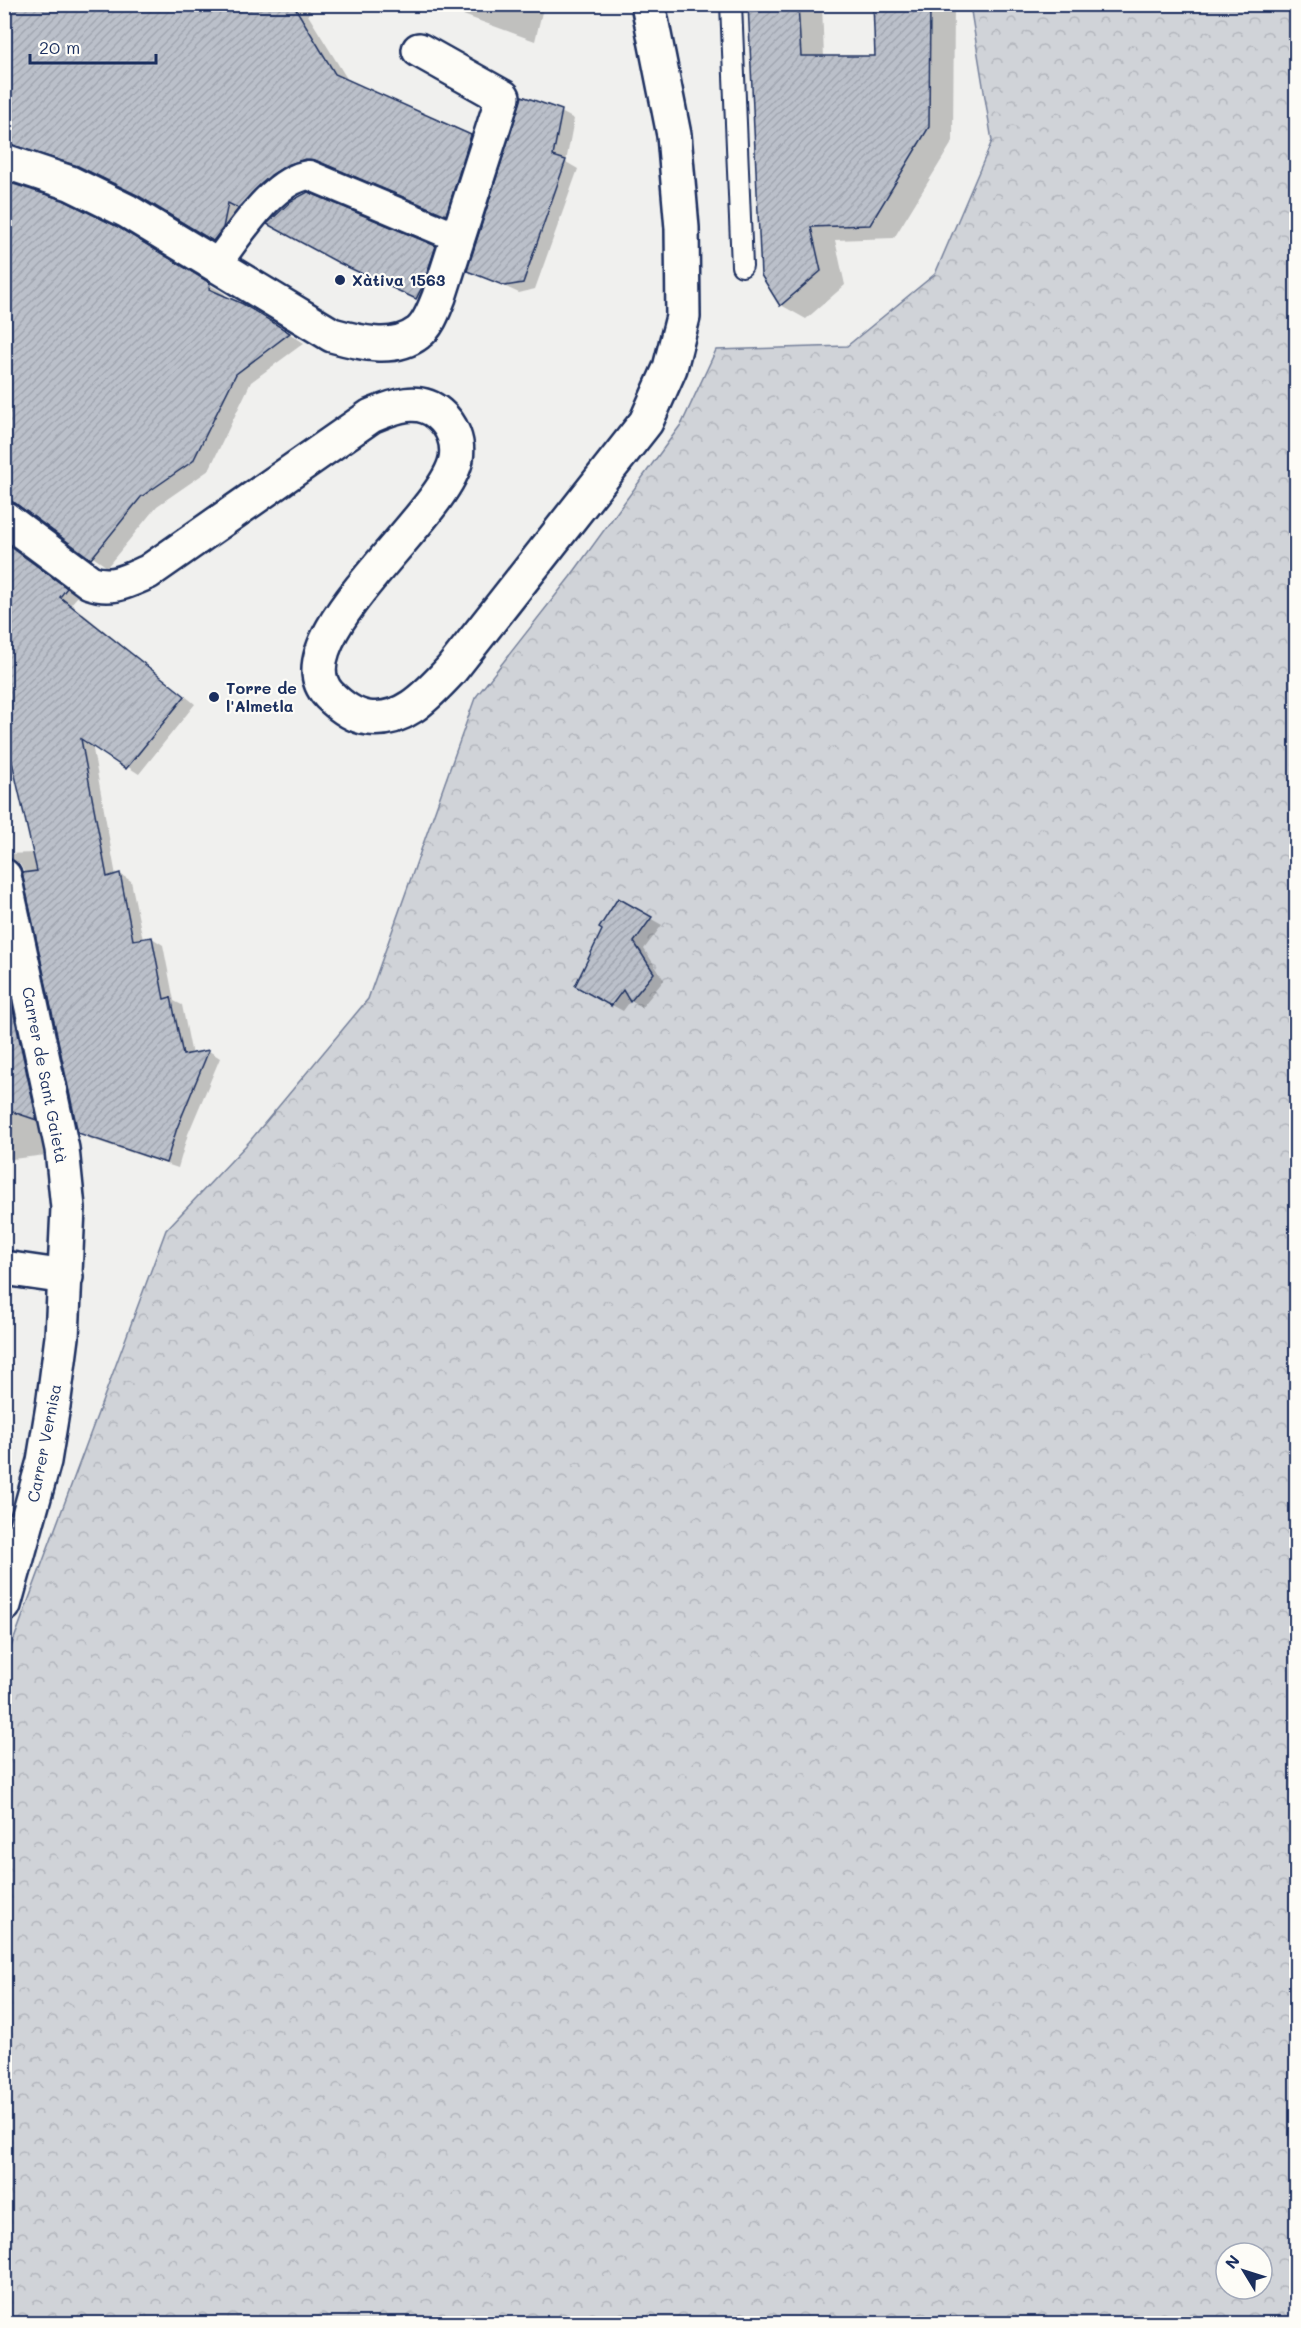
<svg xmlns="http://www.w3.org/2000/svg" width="1301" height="2328" font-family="Mali,sans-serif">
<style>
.forest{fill:url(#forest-crowns);stroke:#76819b;stroke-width:1.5;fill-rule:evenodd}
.shadow{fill:#0003}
.building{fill:url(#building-hatch);stroke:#1b2f5e;stroke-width:1.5}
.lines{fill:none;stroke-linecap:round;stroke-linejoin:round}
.service-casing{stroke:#1b2f5e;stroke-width:24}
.pedestrian-casing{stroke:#1b2f5e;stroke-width:33}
.minor-casing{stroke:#1b2f5e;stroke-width:38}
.service{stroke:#fdfcf7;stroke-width:20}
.pedestrian{stroke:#fdfcf7;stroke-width:28}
.minor{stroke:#fdfcf7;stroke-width:33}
.poi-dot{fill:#1b2f5e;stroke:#fdfcf7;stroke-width:2}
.labels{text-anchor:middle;stroke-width:4.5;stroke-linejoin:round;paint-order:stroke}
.poi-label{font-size:16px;font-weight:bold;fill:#1b2f5e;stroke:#fdfcf7;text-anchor:start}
.street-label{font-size:16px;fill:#1b2f5e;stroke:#fdfcf7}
</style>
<defs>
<pattern id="forest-crowns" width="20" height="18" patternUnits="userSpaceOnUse" patternTransform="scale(1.5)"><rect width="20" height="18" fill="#d0d3d8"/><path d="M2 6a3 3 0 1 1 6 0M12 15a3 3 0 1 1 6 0" fill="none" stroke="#b2b5bc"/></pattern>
<pattern id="building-hatch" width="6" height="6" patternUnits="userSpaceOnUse" patternTransform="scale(1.5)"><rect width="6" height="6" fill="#bbc0ca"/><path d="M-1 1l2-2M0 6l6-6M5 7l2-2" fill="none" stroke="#a0a5b0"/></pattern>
</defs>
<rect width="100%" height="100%" fill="#f0f0ee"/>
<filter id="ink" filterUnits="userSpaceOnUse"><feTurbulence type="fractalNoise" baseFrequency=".0167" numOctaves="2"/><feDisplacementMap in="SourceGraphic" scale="12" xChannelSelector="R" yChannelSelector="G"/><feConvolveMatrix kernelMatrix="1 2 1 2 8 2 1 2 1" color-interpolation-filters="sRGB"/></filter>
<g filter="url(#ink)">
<path class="forest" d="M970,5H1296V2323H5L4,1666L166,1230L249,1142L368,999L475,698L570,577L682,423L716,350L847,346L935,274L992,141ZM1226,2253H1262V2289H1226Z"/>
<g class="shadow">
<polygon points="4,4 312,4 308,15 349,82 471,136 486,145 461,222 332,168 322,167 229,249 150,201 95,174 27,151 4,160"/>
<polygon points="433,4 544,4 535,41"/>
<polygon points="750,4 822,4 824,58 876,57 874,4 954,4 953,141 894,238 835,240 845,285 806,319 781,305 762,275"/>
<polygon points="561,112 574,119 566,162 578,169 535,289 519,293 469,270"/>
<polygon points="4,182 134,238 225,294 224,297 259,314 304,343 251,382 209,470 157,506 107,567 22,507 12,509 4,516"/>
<polygon points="435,247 443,252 424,302 347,266"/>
<polygon points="4,542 78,596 71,604 195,704 139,774 92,744 116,876 120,874 131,881 143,940 152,938 163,945 174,1001 182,1005 192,1055 209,1051 220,1058 188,1134 178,1168 91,1139 79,1132 24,872 20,864 13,863 4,868 4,854 35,853 4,707"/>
<polygon points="618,900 662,925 644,949 664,980 642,1007 631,1000 623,1011 577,986"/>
<polygon points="4,923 47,1125 38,1122 46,1155 4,1160"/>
<polygon points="4,1410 8,1421 7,1452 4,1461"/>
</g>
<g class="building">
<polygon points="4,4 293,4 335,74 471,135 446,215 315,160 305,159 287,165 271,175 238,208 228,203 223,228 213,241 137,195 78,166 4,143"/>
<polygon points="748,4 798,4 801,56 875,56 873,4 930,4 929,127 870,225 811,227 821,271 780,306 761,275"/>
<polygon points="522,96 562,110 553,156 566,160 523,283 505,286 467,271"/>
<polygon points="4,181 63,200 118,227 210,283 209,289 243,304 290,333 236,374 193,461 141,497 91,559 15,503 4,500"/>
<polygon points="308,192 436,246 423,285 416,299 339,263 267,224 291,201"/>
<polygon points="4,542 67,588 60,597 185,696 126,769 81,739 107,877 120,873 133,940 152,937 164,999 171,997 183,1055 209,1050 177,1128 166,1163 78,1133 22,873 37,871 4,727"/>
<polygon points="618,898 652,917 634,942 654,973 630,1002 623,990 611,1006 575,986 602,930 599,928"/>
<polygon points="4,969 37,1120 4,1109"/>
</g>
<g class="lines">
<g class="service-casing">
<polyline id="service" points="731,4 742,266"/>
</g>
<g class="pedestrian-casing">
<path id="pedestrian" d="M215,266C238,237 271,180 309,175L459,238"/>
</g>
<g class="minor-casing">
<g id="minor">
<path d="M4,161L70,183L127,211L332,335C357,342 394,352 418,333C429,325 434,309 439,297L503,97L419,50"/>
<path d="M4,518L90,582C112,590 127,581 148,572L371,416C393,407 418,396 439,414C452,425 459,442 456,459C445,517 277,641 329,695C339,705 353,716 368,718C404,723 429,693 451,670L646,422L670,368L683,317L682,228L674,135L648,4"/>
<polyline points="4,876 62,1149 68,1208 62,1337 53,1406 44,1461 4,1605"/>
<polyline points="4,1268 66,1277"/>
</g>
</g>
<use href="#service" class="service"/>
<use href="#pedestrian" class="pedestrian"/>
<use href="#minor" class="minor"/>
</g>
</g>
<g class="poi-dot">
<circle cx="340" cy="280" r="6"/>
<circle cx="214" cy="697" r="6"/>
</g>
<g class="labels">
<g class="poi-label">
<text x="352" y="286">Xàtiva 1563</text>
<text x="226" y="694">Torre de<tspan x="226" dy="18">l'Almetla</tspan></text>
</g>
<g class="street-label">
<text transform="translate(45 1075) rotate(79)" y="6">Carrer de Sant Gaietà</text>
<text transform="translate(44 1443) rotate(-79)" y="6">Carrer Vernisa</text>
</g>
</g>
<rect width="1301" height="2328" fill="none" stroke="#fdfcf7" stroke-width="24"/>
<rect x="12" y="12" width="1277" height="2304" fill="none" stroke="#1b2f5e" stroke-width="2" filter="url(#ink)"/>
<g transform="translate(1244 2271) rotate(308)"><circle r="28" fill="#fdfcf7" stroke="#a3aaba" stroke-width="1.5"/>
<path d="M0-4.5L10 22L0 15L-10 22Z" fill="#1b2f5e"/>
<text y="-9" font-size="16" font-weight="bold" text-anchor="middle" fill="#1b2f5e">N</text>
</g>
<path d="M30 54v9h126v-9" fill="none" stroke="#1b2f5e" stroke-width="3"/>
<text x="39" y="54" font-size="18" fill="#1b2f5e" stroke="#fdfcf7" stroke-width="4.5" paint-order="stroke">20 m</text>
</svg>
